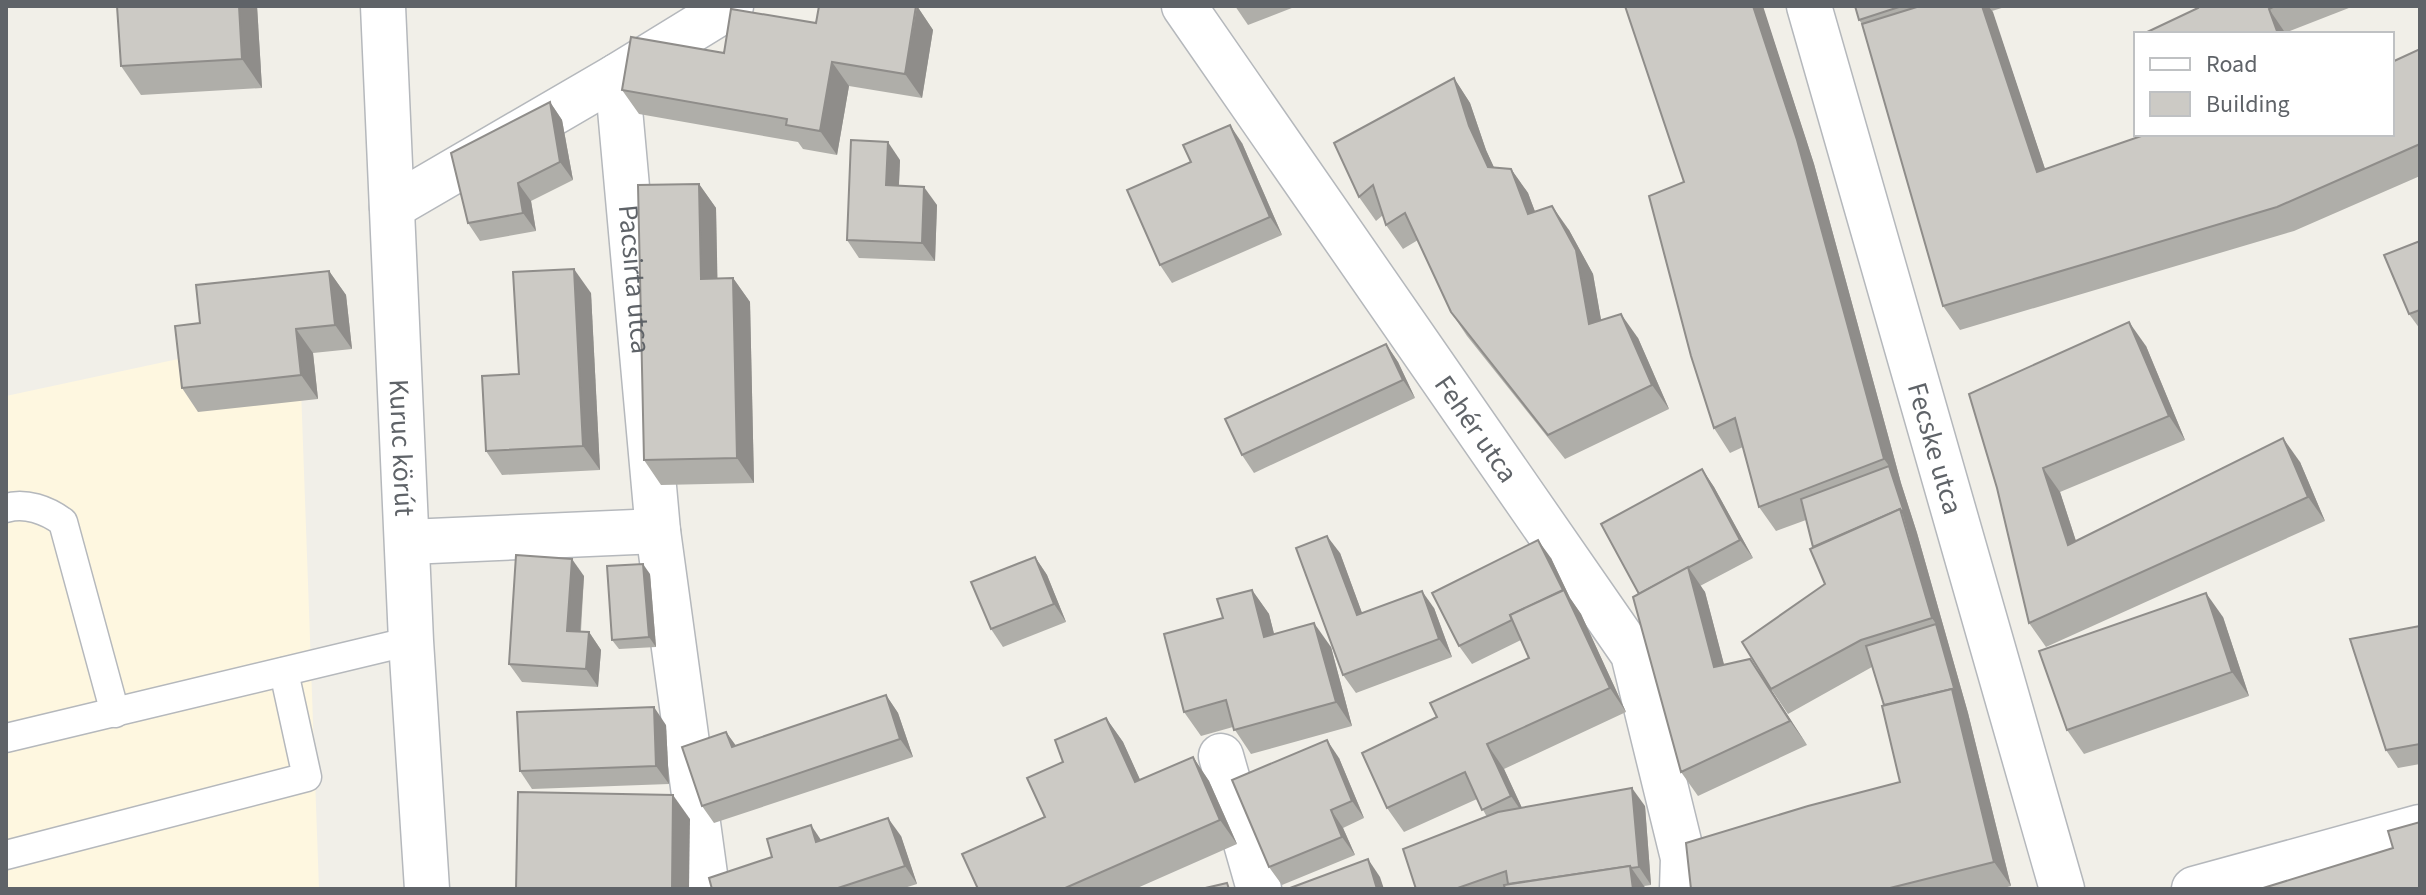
<svg xmlns="http://www.w3.org/2000/svg" width="2426" height="895" font-family="'Source Sans 3',sans-serif">
<style>
.commercial{fill:#fef7e0}
.lines{fill:none;stroke-linecap:round;stroke-linejoin:round}
.service-casing{stroke:#b5b8bc;stroke-width:31}
.minor-casing{stroke:#b5b8bc;stroke-width:47}
.tertiary-casing{stroke:#b5b8bc;stroke-width:47}
.service{stroke:#fff;stroke-width:28}
.minor{stroke:#fff;stroke-width:44}
.tertiary{stroke:#fff;stroke-width:44}
.wall{fill:#afaea9}
.shaded-wall{fill:#8f8d8a}
.building{fill:#cccac5;stroke:#8f8d8a;stroke-width:2}
.labels{text-anchor:middle;stroke-width:6;stroke-linejoin:round;paint-order:stroke}
.street-label{font-size:28px;fill:#5f6368;stroke:#fff}
</style>
<rect width="100%" height="100%" fill="#f1efe8"/>
<polygon class="commercial" points="299,333 319,889 6,889 6,396"/>
<g class="lines">
<g class="service-casing">
<g id="service">
<path d="M6,508C25,502 47,510 63,522L115,713"/>
<polyline points="6,738 411,641"/>
<polyline points="6,855 307,777 284,672"/>
</g>
</g>
<g class="minor-casing">
<g id="minor">
<path id="s1" d="M1184,6L1633,654L1683,858L1682,889"/>
<path id="s2" d="M1809,6L2062,889"/>
<path id="s3" d="M617,76L658,531L707,889"/>
<polyline points="392,207 617,76 731,6"/>
<polyline points="408,542 658,531"/>
<polyline points="1221,756 1259,889"/>
</g>
</g>
<g class="tertiary-casing">
<g id="tertiary">
<path id="s4" d="M383,6L411,641L427,889"/>
<polyline points="2194,889 2420,827"/>
</g>
</g>
<use href="#service" class="service"/>
<use href="#minor" class="minor"/>
<use href="#tertiary" class="tertiary"/>
</g>
<g class="wall">
<polygon points="117,6 257,6 262,88 141,95 121,66"/>
<polygon points="917,6 933,30 922,98 849,86 837,155 803,149 798,142 639,114 622,90 724,53 816,23"/>
<polygon points="1235,6 1297,6 1248,25"/>
<polygon points="1855,6 2008,6 1992,11 2045,169 2392,134 2420,48 2420,176 2294,231 1960,330 1943,306 1862,24 1859,20"/>
<polygon points="2197,6 2354,6 2285,33 2198,8"/>
<polygon points="1764,11 1814,164 1901,483 1917,533 1968,713 2011,886 2000,889 1691,889 1900,782 1884,705 1872,667 1788,714 1771,689 1825,584 1813,547 1806,520 1776,531 1759,507 1743,447 1730,453 1714,428"/>
<polygon points="1454,78 1470,103 1486,150 1494,168 1511,169 1528,193 1535,212 1569,230 1593,274 1601,320 1638,338 1669,409 1565,459 1467,336 1451,312 1418,240 1403,249 1386,225 1383,215 1376,221 1359,197"/>
<polygon points="550,102 562,120 573,180 531,201 536,231 480,241 468,223"/>
<polygon points="1242,143 1282,235 1172,283 1160,265"/>
<polygon points="900,160 899,185 937,205 935,261 859,258 847,240"/>
<polygon points="699,184 716,208 717,278 733,278 750,302 754,483 661,485 644,460"/>
<polygon points="2420,241 2420,329 2409,314"/>
<polygon points="329,271 346,295 352,349 313,353 318,399 198,412 182,388 200,323"/>
<polygon points="591,293 600,470 502,475 486,451 519,374"/>
<polygon points="1386,344 1398,362 1415,398 1254,473 1242,455"/>
<polygon points="2146,346 2185,440 2060,492 2076,541 2300,462 2325,521 2046,647 2029,623 1997,488"/>
<polygon points="1702,469 1714,487 1753,558 1700,586 1705,592 1724,665 1750,659 1807,745 1698,796 1681,772 1639,594"/>
<polygon points="1340,553 1362,613 1434,608 1452,657 1356,693 1343,675"/>
<polygon points="1035,557 1047,575 1066,622 1003,647 991,629"/>
<polygon points="1551,558 1570,598 1581,614 1626,712 1504,769 1522,808 1645,806 1651,885 1644,886 1646,889 1416,889 1487,817 1477,799 1404,832 1387,808 1437,717 1529,658 1521,640 1472,664 1459,646"/>
<polygon points="650,574 656,647 619,649 612,640"/>
<polygon points="584,576 581,631 589,632 601,650 598,687 522,682 509,664"/>
<polygon points="1252,590 1269,614 1274,634 1331,647 1352,726 1251,754 1233,727 1201,736 1184,712 1223,618"/>
<polygon points="2223,617 2249,696 2084,754 2067,730"/>
<polygon points="2420,626 2420,764 2398,768 2386,750"/>
<polygon points="886,695 898,713 913,757 714,823 702,806 726,732 736,746"/>
<polygon points="1106,718 1123,742 1140,780 1193,757 1209,781 1237,844 1135,889 978,889 1045,817 1063,762"/>
<polygon points="666,725 669,784 532,789 520,771"/>
<polygon points="1339,758 1364,818 1343,828 1355,855 1282,885 1269,867"/>
<polygon points="901,836 917,884 901,889 712,889 821,840"/>
</g>
<g class="shaded-wall">
<polygon points="239,6 257,6 262,88 242,59"/>
<polygon points="917,6 933,30 922,98 905,74"/>
<polygon points="1753,6 1763,6 1814,164 1901,483 1917,533 1968,713 2011,886 1994,862 1936,624 1932,618 1889,466 1884,459"/>
<polygon points="1982,6 1988,6 1993,12 2054,196 2037,172"/>
<polygon points="2269,9 2286,34 2278,34"/>
<polygon points="832,62 849,86 837,155 820,131"/>
<polygon points="1454,78 1470,103 1486,150 1505,191 1488,167 1469,126"/>
<polygon points="550,102 562,120 573,180 560,162"/>
<polygon points="1230,125 1242,143 1282,235 1270,217"/>
<polygon points="888,142 900,160 898,203 886,185"/>
<polygon points="1511,169 1528,193 1545,238 1528,214"/>
<polygon points="518,183 531,201 536,231 523,213"/>
<polygon points="699,184 716,208 718,303 701,279"/>
<polygon points="924,187 937,205 935,261 922,243"/>
<polygon points="1552,206 1569,230 1593,274 1606,348 1589,324"/>
<polygon points="574,269 591,293 600,470 583,446"/>
<polygon points="329,271 346,295 352,349 335,325"/>
<polygon points="733,278 750,302 754,483 737,458"/>
<polygon points="1621,314 1638,338 1669,409 1652,385"/>
<polygon points="2129,322 2146,346 2185,440 2169,416"/>
<polygon points="296,329 313,353 318,399 301,375"/>
<polygon points="1386,344 1398,362 1415,398 1403,380"/>
<polygon points="2283,438 2300,462 2325,521 2308,497"/>
<polygon points="2043,468 2060,492 2085,569 2068,545"/>
<polygon points="1702,469 1714,487 1753,558 1740,540"/>
<polygon points="1327,536 1340,553 1369,632 1357,615"/>
<polygon points="1538,540 1551,558 1570,598 1581,614 1626,712 1610,688"/>
<polygon points="1035,557 1047,575 1066,622 1054,604"/>
<polygon points="572,559 584,576 579,648 567,631"/>
<polygon points="643,564 650,574 656,647 649,637"/>
<polygon points="1688,567 1705,592 1731,691 1714,667"/>
<polygon points="1252,590 1269,614 1281,661 1264,637"/>
<polygon points="1422,591 1434,608 1452,657 1439,639"/>
<polygon points="2206,593 2223,617 2249,696 2232,672"/>
<polygon points="1314,623 1331,647 1352,726 1336,702"/>
<polygon points="589,632 601,650 598,687 586,669"/>
<polygon points="1750,659 1767,683 1807,745 1790,721"/>
<polygon points="886,695 898,713 913,757 900,739"/>
<polygon points="654,707 666,725 669,784 656,766"/>
<polygon points="1106,718 1123,742 1152,806 1135,782"/>
<polygon points="726,732 739,750 732,747"/>
<polygon points="1327,740 1339,758 1364,818 1352,801"/>
<polygon points="1487,744 1504,769 1528,821 1511,796"/>
<polygon points="1193,757 1209,781 1237,844 1220,820"/>
<polygon points="1632,788 1645,806 1651,885 1639,867"/>
<polygon points="673,795 690,819 689,889 672,889"/>
<polygon points="1331,810 1343,828 1355,855 1342,837"/>
<polygon points="888,818 901,836 917,884 905,866"/>
<polygon points="811,825 823,843 816,842"/>
<polygon points="1368,859 1380,877 1384,889 1377,889"/>
<polygon points="1630,866 1646,889 1633,889"/>
</g>
<g class="building">
<polygon points="117,6 239,6 242,59 121,66"/>
<polygon points="819,6 916,6 905,74 832,62 820,131 786,125 787,119 622,90 631,37 724,53 731,9 816,23"/>
<polygon points="1625,6 1753,6 1797,140 1884,459 1759,507 1735,418 1714,428 1691,356 1649,196 1684,182"/>
<polygon points="1855,6 1902,6 1859,20"/>
<polygon points="1920,6 1982,6 2037,172 2147,134 2392,134 2392,62 2420,49 2420,144 2277,207 1943,306 1862,24"/>
<polygon points="2197,6 2275,6 2269,9 2278,34 2143,34 2198,8"/>
<polygon points="1454,78 1469,126 1488,167 1511,169 1528,214 1552,206 1576,250 1589,324 1621,314 1652,385 1548,435 1451,312 1405,213 1386,225 1373,185 1359,197 1334,143"/>
<polygon points="550,102 560,162 518,183 523,213 468,223 451,153"/>
<polygon points="1230,125 1270,217 1160,265 1127,190 1191,162 1183,145"/>
<polygon points="851,140 888,142 886,185 924,187 922,243 847,240"/>
<polygon points="699,184 701,279 733,278 737,458 644,460 638,185"/>
<polygon points="2420,241 2420,310 2409,314 2384,255"/>
<polygon points="574,269 583,446 486,451 482,376 519,374 513,272"/>
<polygon points="329,271 335,325 296,329 301,375 182,388 175,326 200,323 196,285"/>
<polygon points="2129,322 2169,416 2043,468 2068,545 2283,438 2308,497 2029,623 1997,488 1969,394"/>
<polygon points="1386,344 1403,380 1242,455 1225,419"/>
<polygon points="1889,466 1905,515 1900,509 1813,547 1801,499"/>
<polygon points="1702,469 1740,540 1639,594 1601,524"/>
<polygon points="1900,509 1932,618 1861,640 1771,689 1742,642 1825,584 1810,549"/>
<polygon points="1327,536 1357,615 1422,591 1439,639 1343,675 1296,548"/>
<polygon points="1538,540 1563,590 1510,615 1512,620 1459,646 1432,593"/>
<polygon points="516,555 572,559 567,631 589,632 586,669 509,664"/>
<polygon points="1035,557 1054,604 991,629 971,582"/>
<polygon points="643,564 649,637 612,640 607,566"/>
<polygon points="1688,567 1714,667 1750,659 1790,721 1681,772 1633,597"/>
<polygon points="1252,590 1264,637 1314,623 1336,702 1234,730 1226,700 1184,712 1164,634 1223,618 1217,599"/>
<polygon points="1564,590 1610,688 1487,744 1511,796 1482,810 1465,772 1387,808 1362,753 1437,717 1430,703 1529,658 1510,615"/>
<polygon points="2206,593 2232,672 2067,730 2039,651"/>
<polygon points="1936,624 1956,695 1952,689 1884,705 1866,646"/>
<polygon points="2420,626 2420,744 2386,750 2350,639"/>
<polygon points="1952,689 1994,862 1886,889 1691,889 1686,843 1808,806 1900,782 1882,706"/>
<polygon points="886,695 900,739 702,806 682,747 726,732 732,747"/>
<polygon points="654,707 656,766 520,771 517,712"/>
<polygon points="1106,718 1135,782 1193,757 1220,820 1063,889 978,889 962,854 1045,817 1027,778 1063,762 1055,740"/>
<polygon points="1327,740 1352,801 1331,810 1342,837 1269,867 1232,780"/>
<polygon points="1632,788 1639,867 1631,868 1630,866 1508,884 1506,871 1455,889 1416,889 1403,849 1498,812"/>
<polygon points="518,792 673,795 672,889 516,889"/>
<polygon points="888,818 905,866 835,889 712,889 709,878 772,857 767,839 811,825 816,842"/>
<polygon points="2420,822 2420,889 2260,889 2393,848 2388,831"/>
<polygon points="1368,859 1377,889 1290,889 1290,888"/>
<polygon points="1630,866 1633,889 1505,889 1504,885"/>
<polygon points="1227,883 1229,889 1201,889"/>
</g>
<g class="labels">
<g class="street-label">
<text dy="10" stroke="none"><textPath href="#s3" startOffset="204">Pacsirta utca</textPath></text>
<text dy="10" stroke="none"><textPath href="#s1" startOffset="514">Fehér utca</textPath></text>
<text dy="10" stroke="none"><textPath href="#s4" startOffset="442">Kuruc körút</textPath></text>
<text dy="10" stroke="none"><textPath href="#s2" startOffset="460">Fecske utca</textPath></text>
</g>
</g>
<rect width="2426" height="895" fill="none" stroke="#5f6368" stroke-width="16"/>
<rect x="2134" y="32" width="260" height="104" fill="#ffffff" stroke="#bfc1c3" stroke-width="2"/>
<rect x="2150" y="58" width="40" height="12" fill="#ffffff" stroke="#bfc1c3" stroke-width="2"/>
<text x="2206" y="72" font-size="24" fill="#5f6368">Road</text>
<rect x="2150" y="92" width="40" height="24" fill="#cccac5" stroke="#bfc1c3" stroke-width="2"/>
<text x="2206" y="112" font-size="24" fill="#5f6368">Building</text>
</svg>
